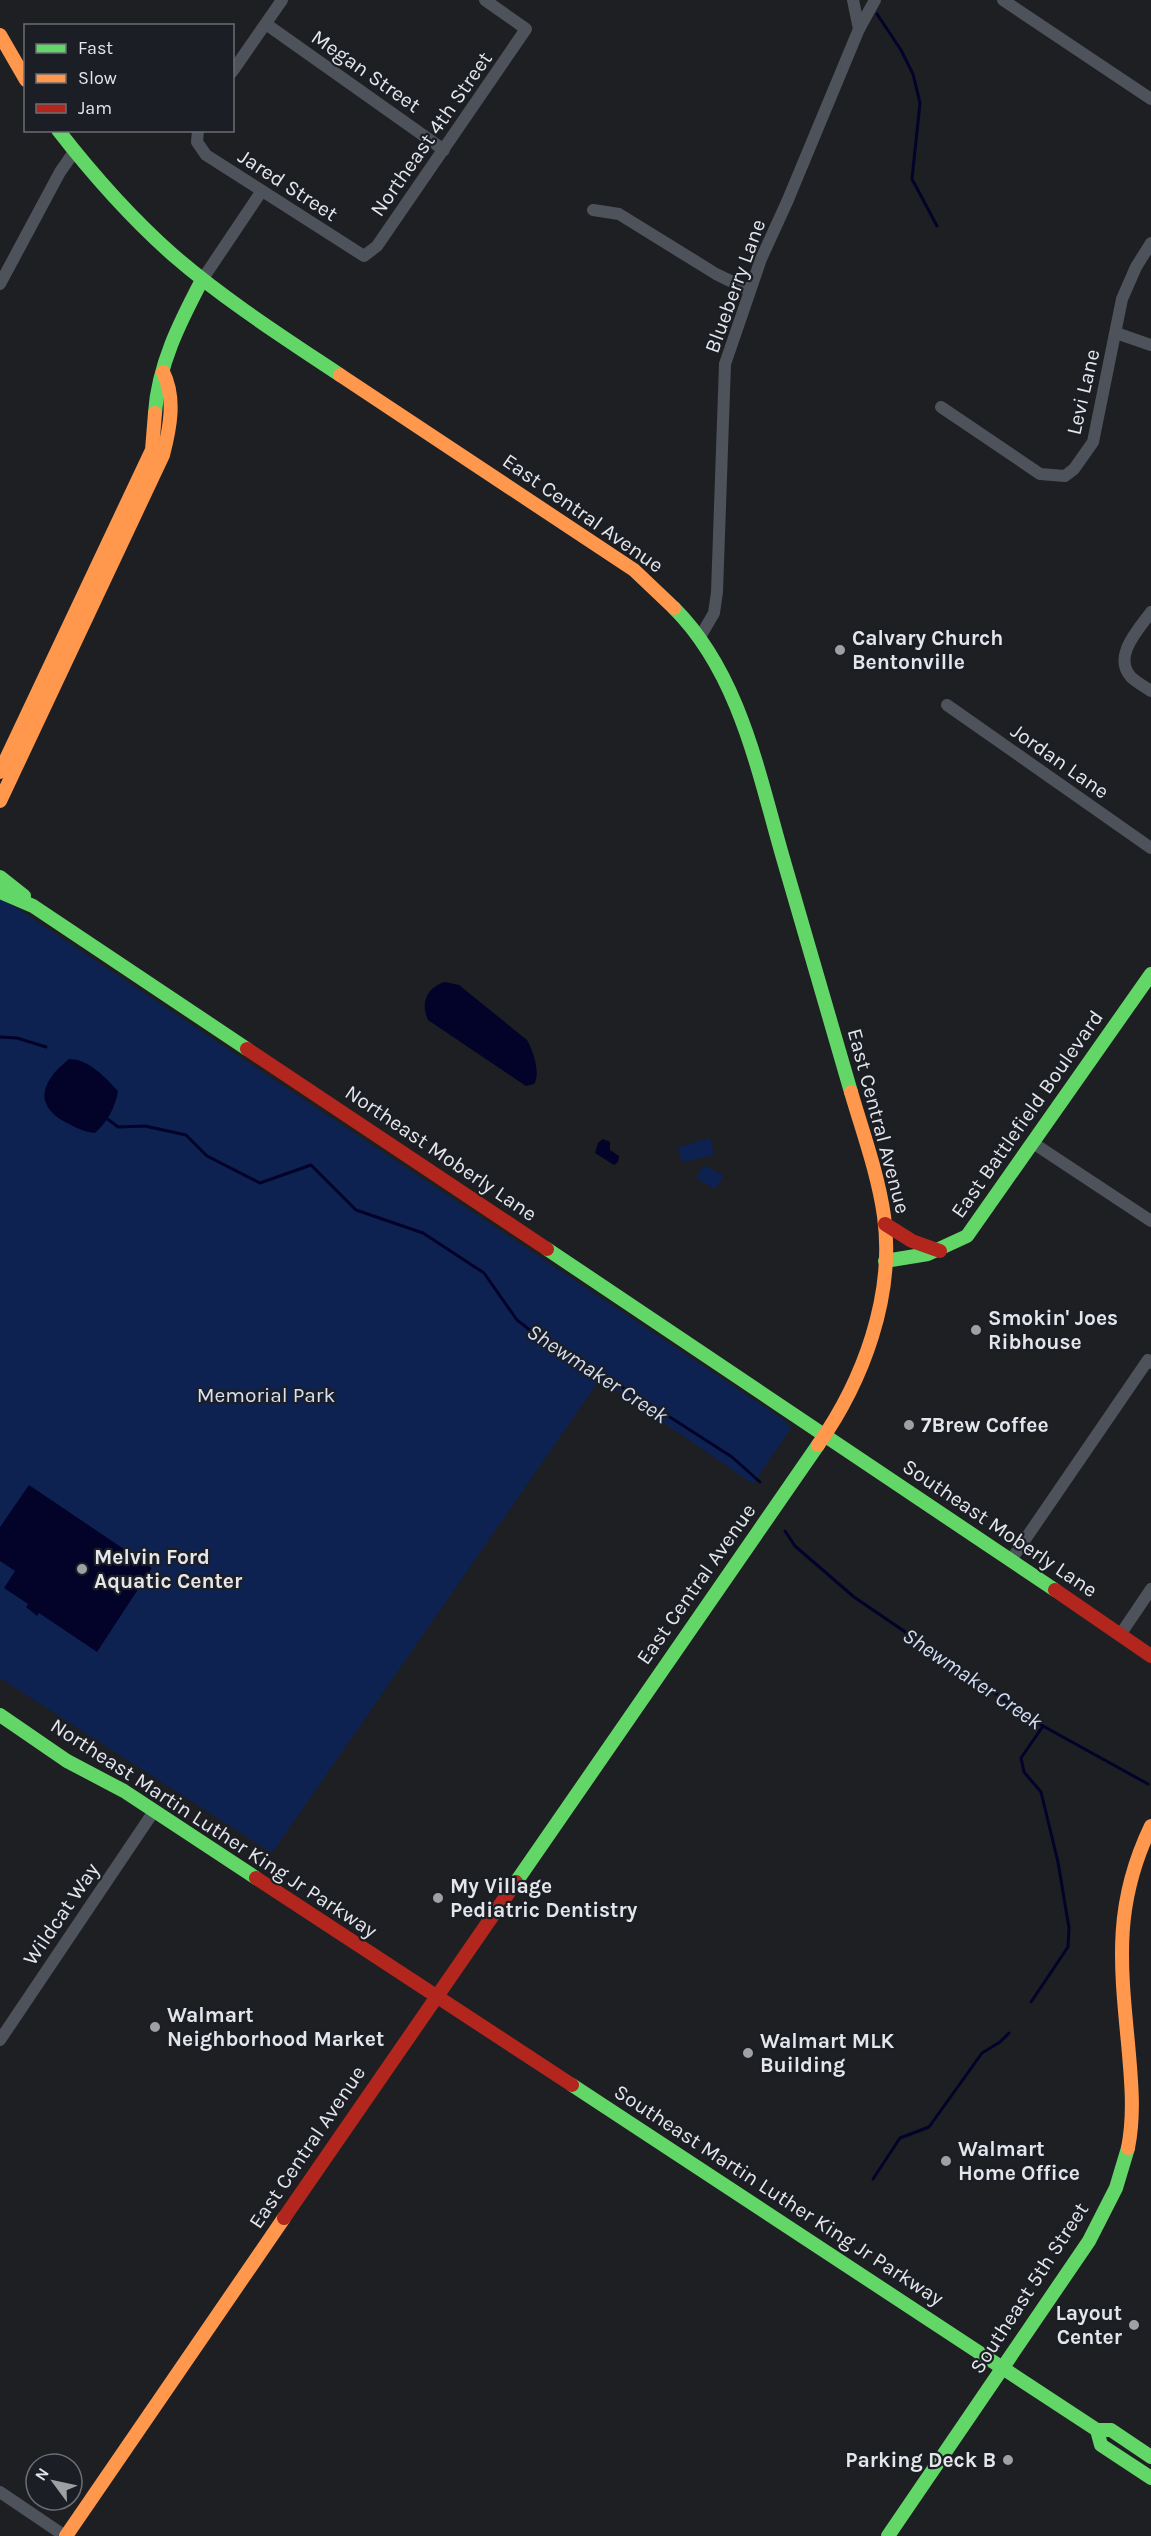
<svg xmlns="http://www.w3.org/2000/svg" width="1151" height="2536" font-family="Karla,sans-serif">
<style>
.green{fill:#0e2252}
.water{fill:#03032a}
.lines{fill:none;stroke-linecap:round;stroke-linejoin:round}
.stream{stroke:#03032a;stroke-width:3}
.street{stroke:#4d525b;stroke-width:12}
.fast{stroke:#63d668;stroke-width:14}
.slow{stroke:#ff974d;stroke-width:14}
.jam{stroke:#b3261e;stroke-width:14}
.poi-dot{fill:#9ea0a4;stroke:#1b1e24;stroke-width:2}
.labels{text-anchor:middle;stroke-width:4.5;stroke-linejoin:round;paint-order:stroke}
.street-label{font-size:21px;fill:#e4e6ea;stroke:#1b1e24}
.poi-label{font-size:21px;font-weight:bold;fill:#e4e6ea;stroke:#1b1e24;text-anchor:start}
.park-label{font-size:21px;fill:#d7e1f5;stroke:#1b1e24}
.water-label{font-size:22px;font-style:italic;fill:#d2ddf1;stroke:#1b1e24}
</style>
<rect width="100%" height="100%" fill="#1d1f22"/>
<g class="green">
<polygon points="0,897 784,1420 791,1428 753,1484 600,1379 272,1853 0,1678"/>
<polygon points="710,1138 714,1155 682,1162 678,1147"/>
<polygon points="704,1165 724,1176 715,1189 696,1178"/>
</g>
<g class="water">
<path d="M445,982L459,985L527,1040C533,1050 541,1074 534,1084L526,1086L428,1020C420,1003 427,987 445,982Z"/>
<path d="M69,1059C89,1059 106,1078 118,1091C115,1108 108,1121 95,1133C83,1132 75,1127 65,1122C31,1103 44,1079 69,1059Z"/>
<polygon points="603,1139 610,1142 610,1150 619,1156 618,1162 614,1165 595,1153 598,1143"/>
<polygon points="29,1485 152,1568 97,1652 39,1613 37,1616 26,1607 28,1604 4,1588 15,1571 0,1561 0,1527"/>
</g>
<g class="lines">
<g class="stream">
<polyline points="877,14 901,50 913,74 920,103 912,179 937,226"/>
<polyline points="0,1037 17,1038 46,1047"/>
<polyline points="105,1117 118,1127 145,1126 186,1135 207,1156 260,1183 311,1165 356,1210 423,1233 484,1273 517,1320 553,1348 634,1394 732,1457 760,1482"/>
<polyline points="785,1531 795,1546 854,1597 1043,1726 1148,1784"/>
<polyline points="1031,2002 1068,1947 1069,1928 1058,1862 1041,1792 1024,1772 1021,1758 1043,1726"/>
<polyline points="873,2179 900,2138 929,2127 982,2053 1000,2042 1009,2033"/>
</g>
<g class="street">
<polyline points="853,0 859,29"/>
<polyline points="1003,0 1151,99"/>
<polyline points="266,24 444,150"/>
<polyline points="232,72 282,0"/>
<polyline points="198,130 197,142 206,155 364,256 377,246 526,29 485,0"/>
<polyline points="593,210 619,214 716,274 749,290"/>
<polyline points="202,280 261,192"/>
<polyline points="0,284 60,172 74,152"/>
<polyline points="1116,333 1151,345"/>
<polyline points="941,407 1040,474 1065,476 1074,469 1093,442 1122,299 1136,267 1151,243"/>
<path d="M1151,612C1139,629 1112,656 1131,677C1136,682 1145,687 1151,691"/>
<polyline points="700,637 714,613 717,592 725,364 761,259 787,202 859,29 875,0"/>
<polyline points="947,705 1151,848"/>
<polyline points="1033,1143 1151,1221"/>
<polyline points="1011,1560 1148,1360 1151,1363"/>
<polyline points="1120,1635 1151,1589"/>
<polyline points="0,2040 154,1811"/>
<polyline points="0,2492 65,2536"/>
</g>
<g class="fast">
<path d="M58,130C93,175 130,217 173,255C225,300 283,337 340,375"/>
<path d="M155,413C158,365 180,322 202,280"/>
<path d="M674,608C741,675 759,777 785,865C807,940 829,1016 851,1092"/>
<polyline points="0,877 24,896"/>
<polyline points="0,892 33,906 247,1049"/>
<polyline points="547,1249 1055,1590"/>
<polyline points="885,1261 928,1254 967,1236 1151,974"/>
<polyline points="0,1715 67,1761 124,1791 256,1878"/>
<polyline points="516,1882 818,1445"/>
<polyline points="572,2085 1097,2430 1111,2430 1151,2457"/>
<polyline points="1097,2430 1101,2445 1151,2478"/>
<polyline points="888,2536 1089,2241 1116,2188 1128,2148"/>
</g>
<g class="slow">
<polyline points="0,35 26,80"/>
<polyline points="340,375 634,570 674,608"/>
<polyline points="0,772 152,450 155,413"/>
<path d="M0,801L163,455C170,428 176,398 163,372"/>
<path d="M818,1445C863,1381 895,1296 884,1216C878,1174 863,1133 851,1092"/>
<path d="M1128,2148C1135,2113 1131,2078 1128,2043C1120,1961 1114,1903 1151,1826"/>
<polyline points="66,2536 284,2218"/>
</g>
<g class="jam">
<polyline points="247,1049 547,1249"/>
<polyline points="885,1224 912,1241 940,1251"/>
<polyline points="1055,1590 1151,1656"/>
<polyline points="256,1878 572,2085"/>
<polyline points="284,2218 516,1882"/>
</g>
</g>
<g class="poi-dot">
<circle cx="840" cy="650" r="6"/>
<circle cx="976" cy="1330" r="6"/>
<circle cx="909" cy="1425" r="6"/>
<circle cx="82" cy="1569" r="6"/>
<circle cx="438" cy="1898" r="6"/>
<circle cx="155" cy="2027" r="6"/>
<circle cx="748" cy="2053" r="6"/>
<circle cx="946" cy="2161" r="6"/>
<circle cx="1134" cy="2325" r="6"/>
<circle cx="1008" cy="2460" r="6"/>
</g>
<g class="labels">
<g class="street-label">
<text transform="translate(366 71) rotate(35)" y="7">Megan Street</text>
<text transform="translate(431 134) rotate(-55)" y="7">Northeast 4th Street</text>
<text transform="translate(288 185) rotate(33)" y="7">Jared Street</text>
<text transform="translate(735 286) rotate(-70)" y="7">Blueberry Lane</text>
<text transform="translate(1083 392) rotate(-77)" y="7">Levi Lane</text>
<text transform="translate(583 513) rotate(35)" y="7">East Central Avenue</text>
<text transform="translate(1060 761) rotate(35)" y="7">Jordan Lane</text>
<text transform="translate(1027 1114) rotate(-55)" y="7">East Battlefield Boulevard</text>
<text transform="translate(879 1121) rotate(75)" y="7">East Central Avenue</text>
<text transform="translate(441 1153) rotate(34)" y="7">Northeast Moberly Lane</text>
<text transform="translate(1000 1528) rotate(34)" y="7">Southeast Moberly Lane</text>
<text transform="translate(696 1584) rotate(-55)" y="7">East Central Avenue</text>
<text transform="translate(214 1828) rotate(33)" y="7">Northeast Martin Luther King Jr Parkway</text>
<text transform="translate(61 1914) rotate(-56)" y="7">Wildcat Way</text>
<text transform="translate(307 2147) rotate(-56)" y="7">East Central Avenue</text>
<text transform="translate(779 2195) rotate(33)" y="7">Southeast Martin Luther King Jr Parkway</text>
<text transform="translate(1029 2288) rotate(-57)" y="7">Southeast 5th Street</text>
</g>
<g class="poi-label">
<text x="852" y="645">Calvary Church<tspan x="852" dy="24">Bentonville</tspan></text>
<text x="988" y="1325">Smokin' Joes<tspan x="988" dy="24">Ribhouse</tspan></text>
<text x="921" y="1432">7Brew Coffee</text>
<text x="94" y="1564">Melvin Ford<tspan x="94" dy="24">Aquatic Center</tspan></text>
<text x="450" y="1893">My Village<tspan x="450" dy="24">Pediatric Dentistry</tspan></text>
<text x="167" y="2022">Walmart<tspan x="167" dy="24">Neighborhood Market</tspan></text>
<text x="760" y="2048">Walmart MLK<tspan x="760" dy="24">Building</tspan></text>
<text x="958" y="2156">Walmart<tspan x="958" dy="24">Home Office</tspan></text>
<text x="1122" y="2320" text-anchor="end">Layout<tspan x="1122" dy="24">Center</tspan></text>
<text x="996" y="2467" text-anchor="end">Parking Deck B</text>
</g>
<g class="park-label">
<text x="266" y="1402">Memorial Park</text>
</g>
<g class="water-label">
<text transform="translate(598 1373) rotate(33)" y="8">Shewmaker Creek</text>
<text transform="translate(973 1678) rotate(34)" y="8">Shewmaker Creek</text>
</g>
</g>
<rect x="24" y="24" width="210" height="108" fill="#1b1e24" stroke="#6b6e73" stroke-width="1.5"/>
<rect x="36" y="44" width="30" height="9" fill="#63d668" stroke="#6b6e73" stroke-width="1.5"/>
<text x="78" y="54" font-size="18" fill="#e4e6ea">Fast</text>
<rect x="36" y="74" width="30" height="9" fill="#ff974d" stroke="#6b6e73" stroke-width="1.5"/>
<text x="78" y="84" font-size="18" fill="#e4e6ea">Slow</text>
<rect x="36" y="104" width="30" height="9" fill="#b3261e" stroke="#6b6e73" stroke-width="1.5"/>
<text x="78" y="114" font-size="18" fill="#e4e6ea">Jam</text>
<g transform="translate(54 2482) rotate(303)"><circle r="28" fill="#1b1e24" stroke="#6b6e73" stroke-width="1.5"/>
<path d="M0-4.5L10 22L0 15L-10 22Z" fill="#9ea0a4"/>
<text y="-9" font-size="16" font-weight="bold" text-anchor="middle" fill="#e4e6ea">N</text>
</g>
</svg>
